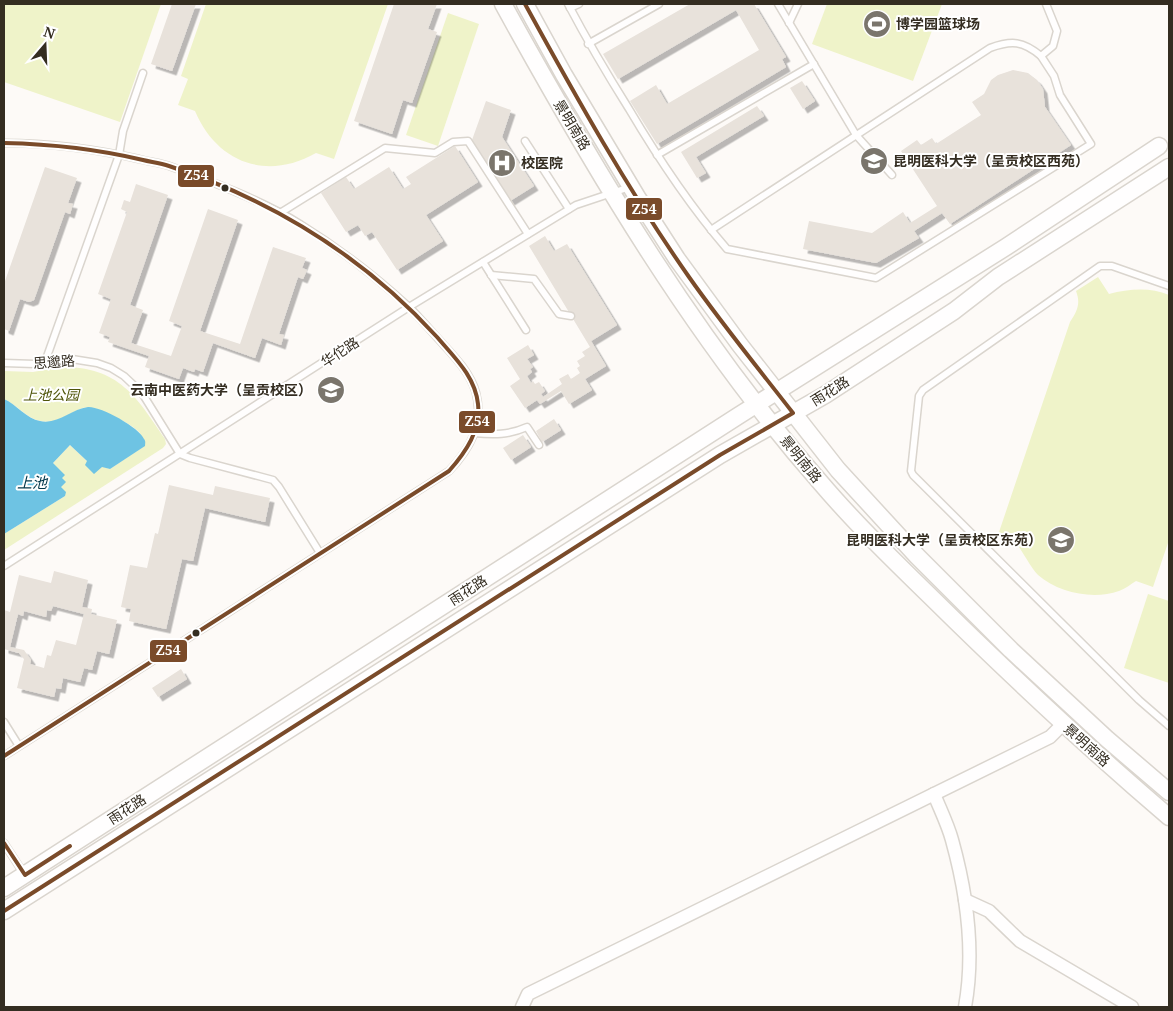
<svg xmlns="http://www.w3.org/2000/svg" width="1173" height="1011" font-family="'Noto Serif','Noto Sans SC',serif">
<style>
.green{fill:#eff3c9}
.water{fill:#6ec3e3}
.building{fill:#e8e2db;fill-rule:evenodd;filter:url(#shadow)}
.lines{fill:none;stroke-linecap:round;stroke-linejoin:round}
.service-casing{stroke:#dad5ce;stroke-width:9}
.minor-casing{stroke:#dad5ce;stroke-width:15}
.tertiary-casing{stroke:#dad5ce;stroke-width:19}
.service{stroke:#fffefe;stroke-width:6}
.minor{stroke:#fffefe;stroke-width:12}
.tertiary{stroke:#fffefe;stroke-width:16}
.bus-1-casing{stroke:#fff;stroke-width:8}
.bus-1{stroke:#7a4b2a;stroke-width:4}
.bus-dot{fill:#342d21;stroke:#fff;stroke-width:2}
.labels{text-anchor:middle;stroke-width:4;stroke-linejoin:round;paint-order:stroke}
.poi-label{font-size:14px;font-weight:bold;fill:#342d21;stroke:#fff;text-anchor:start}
.street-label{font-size:14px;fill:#342d21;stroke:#fff}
.park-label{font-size:14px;font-style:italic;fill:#4f550a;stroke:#fff}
.water-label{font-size:15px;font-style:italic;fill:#003649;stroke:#fff}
.line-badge{stroke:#fff;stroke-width:2}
.badge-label{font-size:14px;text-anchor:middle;font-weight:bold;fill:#fff}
</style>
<defs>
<filter id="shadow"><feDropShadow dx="4.5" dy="4.5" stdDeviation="0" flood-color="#0004"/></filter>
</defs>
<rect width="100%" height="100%" fill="#fdfaf7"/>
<g class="green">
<polygon points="4,4 161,4 120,122 4,82"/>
<path d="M206,4H388L334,159L316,153C267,181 217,163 195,111L178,105L188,79L181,76Z"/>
<polygon points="827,4 942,4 913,81 812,44"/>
<polygon points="448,13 479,24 438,146 406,135"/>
<path d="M1098,277L1109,294C1129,289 1150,287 1169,295V540L1153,587L1136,581C1131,584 1125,589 1119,591C1093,600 1059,593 1038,575C1030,567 1019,544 1013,540C1008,538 1002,537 998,535L1070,322C1077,311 1081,304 1076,291Z"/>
<path d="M62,367C119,367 136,396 165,439L166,444L163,448L4,550V534L65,496L61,487L62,478L53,463L70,445L88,462L110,469L144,446C143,442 142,435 139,432C131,423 95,405 83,408C69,413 56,425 40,421C26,418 16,404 4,399V371L33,372Z"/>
<polygon points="1148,594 1169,601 1169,683 1124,668"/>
</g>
<path class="water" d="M4,399C16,404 27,419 40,421C58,425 71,409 88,407C100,406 139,427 144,439C146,441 145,444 145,446L110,469L102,467L94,474L85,465L87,461L70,445L53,463L65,475L62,478L66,482L61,487L66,492L65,496L4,534Z"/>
<g class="building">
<polygon points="172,4 196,4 172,71 151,64"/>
<polygon points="394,4 437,4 428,29 437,32 412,103 403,100 392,134 354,121"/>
<polygon points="690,4 754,4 786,57 782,59 786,67 657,144 630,101 656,85 667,104 759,50 736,10 618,79 603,54"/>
<polygon points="1013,70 1028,73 1037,80 1043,89 1045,107 1071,145 950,224 942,213 914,231 919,238 876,263 803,249 809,221 872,233 903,212 910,223 937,206 901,151 917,140 921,145 932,138 936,144 981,115 972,102 984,94 991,80 998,75"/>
<polygon points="802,81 815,101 803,109 790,88"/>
<polygon points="486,101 511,110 502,137 534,186 510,201 472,140"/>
<polygon points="757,106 764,116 696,157 706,173 697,178 681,152"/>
<polygon points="455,146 478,182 426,215 443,241 397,270 372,232 365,236 358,225 346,232 321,193 346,177 354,189 389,167 403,189 411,184 406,177"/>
<polygon points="45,167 77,178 68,203 73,204 70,214 65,212 34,300 29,302 20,299 9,331 4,329 4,284"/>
<polygon points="136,184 168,195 130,305 143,310 131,343 171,356 182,326 169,321 208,209 238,220 200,331 240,344 273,247 306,258 302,268 307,270 303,279 298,277 279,334 284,335 281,345 262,338 255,358 213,343 203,372 195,369 194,372 183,368 179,379 145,367 149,356 108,342 110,337 99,333 111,299 98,294 127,212 121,209 124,200 130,202"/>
<polygon points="545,236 554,251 567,244 617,325 591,341 606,366 585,379 592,390 569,404 561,391 540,404 537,400 525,408 510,386 520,379 507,358 528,345 534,355 527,359 533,367 530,369 532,372 527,376 531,383 533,381 535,384 539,382 545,391 541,394 543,397 562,384 559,379 568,374 571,379 580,373 577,368 580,366 577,361 585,356 582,352 590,347 529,246"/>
<polygon points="554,419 561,430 542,442 536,431"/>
<polygon points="523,435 531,447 511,460 503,448"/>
<polygon points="169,485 213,495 215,486 270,498 265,522 205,508 193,561 182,559 166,629 129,621 131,609 121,607 130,565 147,568 155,533 158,534"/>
<path d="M54,571L88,580L82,607L92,609L91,614L117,620L109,654L97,651L92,670L84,668L80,682L63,678L61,689L56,688L54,697L17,688L24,659L19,653L4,649V610L10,612L19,575L51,583ZM53,606L84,614L76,645L56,640L51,656L47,655L44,668L30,664L31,660L24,650L10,647L18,614L23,616L24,611L46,617L47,610L51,611Z"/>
<polygon points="181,669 187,679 158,697 152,688"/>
</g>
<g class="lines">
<g class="service-casing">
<g id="service">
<path d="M568,4C587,40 607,74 629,109C658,158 690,206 727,249L876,278L1091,144L1060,95L1054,76L1041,56L1053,46L1057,31L1046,4"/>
<polyline points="778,4 856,135 892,175"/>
<polyline points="570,8 579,4"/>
<polyline points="789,23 798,4"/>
<polyline points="588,44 659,4"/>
<polyline points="525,141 569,209"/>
<path d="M4,143C49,143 95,149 139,159C150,162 162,163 172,167C213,182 263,201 300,224C337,247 376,277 409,307C420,318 431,331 442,343C455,357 471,374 476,393C484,424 470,449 449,471L4,756"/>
<polyline points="657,155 814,64"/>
<polyline points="280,213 385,148 435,153 453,142 468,141 528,234"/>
<path d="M711,230L990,48C1012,40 1023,41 1041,56"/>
<polyline points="483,262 526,330"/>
<polyline points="491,275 534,279 559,314 571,316"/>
<polyline points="1169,286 1112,266 1100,266 923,390 919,396 911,471 913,475 1139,700 1169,726"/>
<polyline points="45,362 119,155 123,131 143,73"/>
<polyline points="4,363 35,364 72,359 97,363 111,368 124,376 142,393 180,454 190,458 273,480 279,487 320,553"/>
<path d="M474,433C494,435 509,435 527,427L539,445"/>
<polyline points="4,566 409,307 576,205 630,187"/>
<polyline points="4,722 19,746"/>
<polyline points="4,843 24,874"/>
</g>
</g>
<g class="minor-casing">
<g id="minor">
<path d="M934,794C940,809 948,825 952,840C967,894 975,952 965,1007"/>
<polyline points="965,900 989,911 1020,941 1132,1007"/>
<polyline points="522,1007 528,994 1050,737 1063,724"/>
</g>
</g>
<g class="tertiary-casing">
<g id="tertiary">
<path d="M503,4C595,171 694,338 820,482C854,522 893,560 931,597C1008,673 1087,747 1169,817"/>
<polyline points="525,4 564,75 637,197 677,259 740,345 838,470 917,556 1011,650 1107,739 1169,792"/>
<polyline points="4,888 738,416 1006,247 1159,146"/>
<polyline points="4,911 720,455 825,395 954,311 998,277 1169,167"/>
</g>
</g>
<use href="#service" class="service"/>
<use href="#minor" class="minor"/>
<use href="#tertiary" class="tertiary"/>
<g class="bus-1-casing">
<g id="bus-1">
<path d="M4,143C51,144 97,149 143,160C151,162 160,163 169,166C272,200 364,257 437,337C454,357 475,376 478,404C481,430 466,452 449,471L4,756"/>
<polyline points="4,843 25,875 70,846"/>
<path d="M4,911L720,455L793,413C758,368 722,324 689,277C628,190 576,97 525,4"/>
</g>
</g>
<use href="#bus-1" class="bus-1"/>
</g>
<defs>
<g id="stadium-disc" transform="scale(1.4375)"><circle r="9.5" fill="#7a756c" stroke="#fff"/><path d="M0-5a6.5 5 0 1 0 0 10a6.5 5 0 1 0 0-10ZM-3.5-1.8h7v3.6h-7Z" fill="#fff"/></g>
<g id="university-disc" transform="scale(1.4375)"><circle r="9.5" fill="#7a756c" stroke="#fff"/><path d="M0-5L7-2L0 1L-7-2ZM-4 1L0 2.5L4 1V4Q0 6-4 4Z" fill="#fff"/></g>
<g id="hospital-disc" transform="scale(1.4375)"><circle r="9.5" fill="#7a756c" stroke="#fff"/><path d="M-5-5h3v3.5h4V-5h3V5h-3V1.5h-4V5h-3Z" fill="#fff"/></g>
</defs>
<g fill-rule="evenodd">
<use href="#stadium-disc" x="877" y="24"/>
<use href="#university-disc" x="874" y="161"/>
<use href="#hospital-disc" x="502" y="163"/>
<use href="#university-disc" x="331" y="390"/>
<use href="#university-disc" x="1061" y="540"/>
</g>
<g class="bus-dot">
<circle cx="225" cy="188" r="4.5"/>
<circle cx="196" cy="633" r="4.5"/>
</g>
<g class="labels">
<g class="poi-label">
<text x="896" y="29">博学园篮球场</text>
<text x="893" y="166">昆明医科大学（呈贡校区西苑）</text>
<text x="521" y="168">校医院</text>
<text x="312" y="395" text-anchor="end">云南中医药大学（呈贡校区）</text>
<text x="1042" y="545" text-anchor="end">昆明医科大学（呈贡校区东苑）</text>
</g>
<g class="street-label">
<text transform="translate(572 125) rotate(59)" y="5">景明南路</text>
<text transform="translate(340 352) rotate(-33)" y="5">华佗路</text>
<text transform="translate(54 362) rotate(-4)" y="5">思邈路</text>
<text transform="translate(830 391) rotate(-32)" y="5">雨花路</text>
<text transform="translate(801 459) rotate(51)" y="5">景明南路</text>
<text transform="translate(468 590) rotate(-33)" y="5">雨花路</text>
<text transform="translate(1087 745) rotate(42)" y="5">景明南路</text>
<text transform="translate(127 809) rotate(-33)" y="5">雨花路</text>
</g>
<g class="park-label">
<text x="51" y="400">上池公园</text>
</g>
<g class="water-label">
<text x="32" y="488">上池</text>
</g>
</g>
<g class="line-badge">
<rect x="177" y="164" width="38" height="24" rx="5" fill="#7a4b2a"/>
<rect x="625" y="197" width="38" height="24" rx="5" fill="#7a4b2a"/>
<rect x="458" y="410" width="38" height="24" rx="5" fill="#7a4b2a"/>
<rect x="149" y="639" width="39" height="24" rx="5" fill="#7a4b2a"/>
</g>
<g class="badge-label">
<text x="196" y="180">Z54</text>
<text x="644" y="214">Z54</text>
<text x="477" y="426">Z54</text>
<text x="168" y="655">Z54</text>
</g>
<rect width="1173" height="1011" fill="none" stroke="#342d21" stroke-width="10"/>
<g transform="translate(45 45) rotate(19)" stroke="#ffffff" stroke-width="4" paint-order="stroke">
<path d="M0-4L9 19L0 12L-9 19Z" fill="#342d21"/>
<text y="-8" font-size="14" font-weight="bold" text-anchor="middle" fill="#342d21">N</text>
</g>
</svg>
